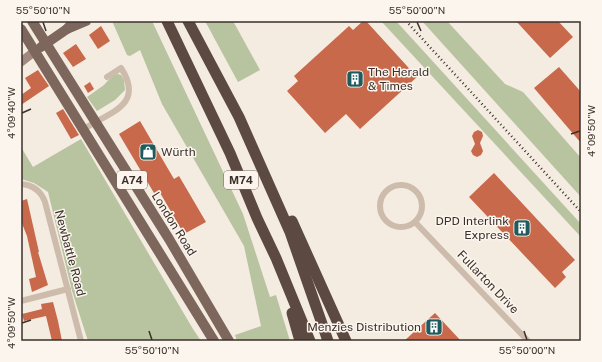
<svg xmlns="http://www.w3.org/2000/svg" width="602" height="362" font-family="'Public Sans',sans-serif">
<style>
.green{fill:#b8c4a0}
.building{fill:#c8694b}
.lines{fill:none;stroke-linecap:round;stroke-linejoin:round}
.street{stroke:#cdbbac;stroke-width:6}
.secondary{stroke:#a18a7d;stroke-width:9}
.primary{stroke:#7d675c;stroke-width:10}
.highway{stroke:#5c4a42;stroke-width:11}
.rail{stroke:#3b302b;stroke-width:2.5;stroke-dasharray:1 3;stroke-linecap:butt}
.ticks{fill:none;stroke:#3b302b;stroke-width:1.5}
.labels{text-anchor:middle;stroke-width:3;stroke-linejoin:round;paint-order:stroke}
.shield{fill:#fbf5ee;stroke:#756b66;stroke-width:1}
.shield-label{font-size:11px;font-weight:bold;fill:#3b302b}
.poi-label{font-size:12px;fill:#3b302b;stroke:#fbf5ee;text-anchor:start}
.street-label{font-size:12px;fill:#3b302b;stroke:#fbf5ee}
.neatline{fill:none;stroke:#3b302b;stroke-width:1.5}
.ticks-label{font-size:10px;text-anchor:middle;fill:#3b302b}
</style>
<rect width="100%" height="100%" fill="#f4ebe1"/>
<g class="green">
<polygon points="112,21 152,21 243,214 270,297 276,295 290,341 237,341 235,335 261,326 244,246 162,104 140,50 130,56 127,55"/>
<polygon points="205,21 233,21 260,70 238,82"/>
<polygon points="381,21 396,21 581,224 581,237"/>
<polygon points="422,21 447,21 505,84 523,92 581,158 581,197"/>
<polygon points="118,74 121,75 124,80 125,90 115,100 97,111 87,97 104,85 113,75"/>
<polygon points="81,139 193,329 201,341 88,341 72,291 48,192 34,183 21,179 21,147 33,167"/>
</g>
<g class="building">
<polygon points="363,21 366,21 417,77 360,129 346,114 325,133 287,91 298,81 294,76 349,26 353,30"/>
<polygon points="516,21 558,21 573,37 550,58"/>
<polygon points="101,26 110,41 98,49 89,35"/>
<polygon points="76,44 86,59 73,67 63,53"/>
<polygon points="559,67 581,92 581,143 534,88"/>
<polygon points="38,70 49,86 21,105 21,95 31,88 25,78"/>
<polygon points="90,82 94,89 88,93 84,86"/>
<polygon points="63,109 79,135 71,139 56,113"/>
<polygon points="140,121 174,179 179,176 206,222 184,234 159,191 154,193 119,134"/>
<polygon points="478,130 482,132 483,136 480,143 483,151 481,155 477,157 473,155 471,151 475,144 472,136 474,132"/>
<polygon points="494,173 575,260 562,272 566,277 555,288 469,197"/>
<polygon points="27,199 39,252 38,252 48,285 32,292 29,279 36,277 27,236 21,221 21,201"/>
<polygon points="53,302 58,321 62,341 52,341 46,316 24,321 22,314 42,309 41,304"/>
<polygon points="435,313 461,341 404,341"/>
</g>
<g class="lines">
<g class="street">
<path d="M84,129C110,112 145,105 121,68L107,77"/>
<path d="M21,184C33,185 41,191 45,202L81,341"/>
<circle cx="401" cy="206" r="21"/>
<polyline points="415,222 528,341"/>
<polyline points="21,301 68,289"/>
</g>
<polyline class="secondary" points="21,62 35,51"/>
<g class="primary">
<polyline points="32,21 169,239 229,341"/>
<polyline points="21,29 214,341"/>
<polyline points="67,29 86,21"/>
<polyline points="41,47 67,29 74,21"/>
</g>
<g class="highway">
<polyline points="167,21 230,153 257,218 276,258 310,341"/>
<polyline points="188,21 239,117 290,232 328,341"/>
<polyline points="292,221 346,341"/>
<polyline points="292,313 300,341"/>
</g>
<polyline class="rail" points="406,21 581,212"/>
</g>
<path class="ticks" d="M43,22L46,31M417,22L421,31M22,113L31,109M571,134L580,131M22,323L31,320M149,331L152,340M524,331L527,340"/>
<defs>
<g id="building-square" transform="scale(0.9)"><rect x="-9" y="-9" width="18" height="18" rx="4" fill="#1f5a5e" stroke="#fbf5ee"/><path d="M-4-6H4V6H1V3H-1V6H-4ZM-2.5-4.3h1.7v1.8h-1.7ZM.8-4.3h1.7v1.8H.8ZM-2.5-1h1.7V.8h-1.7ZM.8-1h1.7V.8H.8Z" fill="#fff"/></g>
<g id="shop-square" transform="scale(0.9)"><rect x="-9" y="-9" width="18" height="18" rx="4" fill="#1f5a5e" stroke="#fbf5ee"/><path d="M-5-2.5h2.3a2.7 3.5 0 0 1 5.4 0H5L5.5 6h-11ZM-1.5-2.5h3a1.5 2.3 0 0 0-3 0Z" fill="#fff"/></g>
</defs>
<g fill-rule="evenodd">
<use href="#building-square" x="355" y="79"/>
<use href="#shop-square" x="148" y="152"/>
<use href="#building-square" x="522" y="228"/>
<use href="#building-square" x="434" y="327"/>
</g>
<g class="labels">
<g class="shield">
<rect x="117" y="171" width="30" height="18" rx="3"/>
<rect x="224" y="171" width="34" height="18" rx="3"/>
</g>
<g class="shield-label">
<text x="132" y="184">A74</text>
<text x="241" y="184">M74</text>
</g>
<g class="poi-label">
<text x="368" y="76">The Herald<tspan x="368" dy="14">&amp; Times</tspan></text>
<text x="161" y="156">Würth</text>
<text x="509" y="225" text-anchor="end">DPD Interlink<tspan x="509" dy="14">Express</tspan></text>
<text x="421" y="331" text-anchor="end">Menzies Distribution</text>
</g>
<g class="street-label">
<text transform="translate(174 224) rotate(58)" y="4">London Road</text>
<text transform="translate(70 253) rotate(75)" y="4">Newbattle Road</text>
<text transform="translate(488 282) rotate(46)" y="4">Fullarton Drive</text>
</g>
</g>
<rect width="602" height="362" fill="none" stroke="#fbf5ee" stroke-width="44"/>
<rect x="22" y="22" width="558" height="318" class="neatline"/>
<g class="ticks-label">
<text x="43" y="14">55°50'10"N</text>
<text x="417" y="14">55°50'00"N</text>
<text transform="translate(11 113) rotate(-90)" y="4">4°09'40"W</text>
<text transform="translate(591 131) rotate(-90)" y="4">4°09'50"W</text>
<text transform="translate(11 323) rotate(-90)" y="4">4°09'50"W</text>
<text x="152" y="354">55°50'10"N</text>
<text x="527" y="354">55°50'00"N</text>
</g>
</svg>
